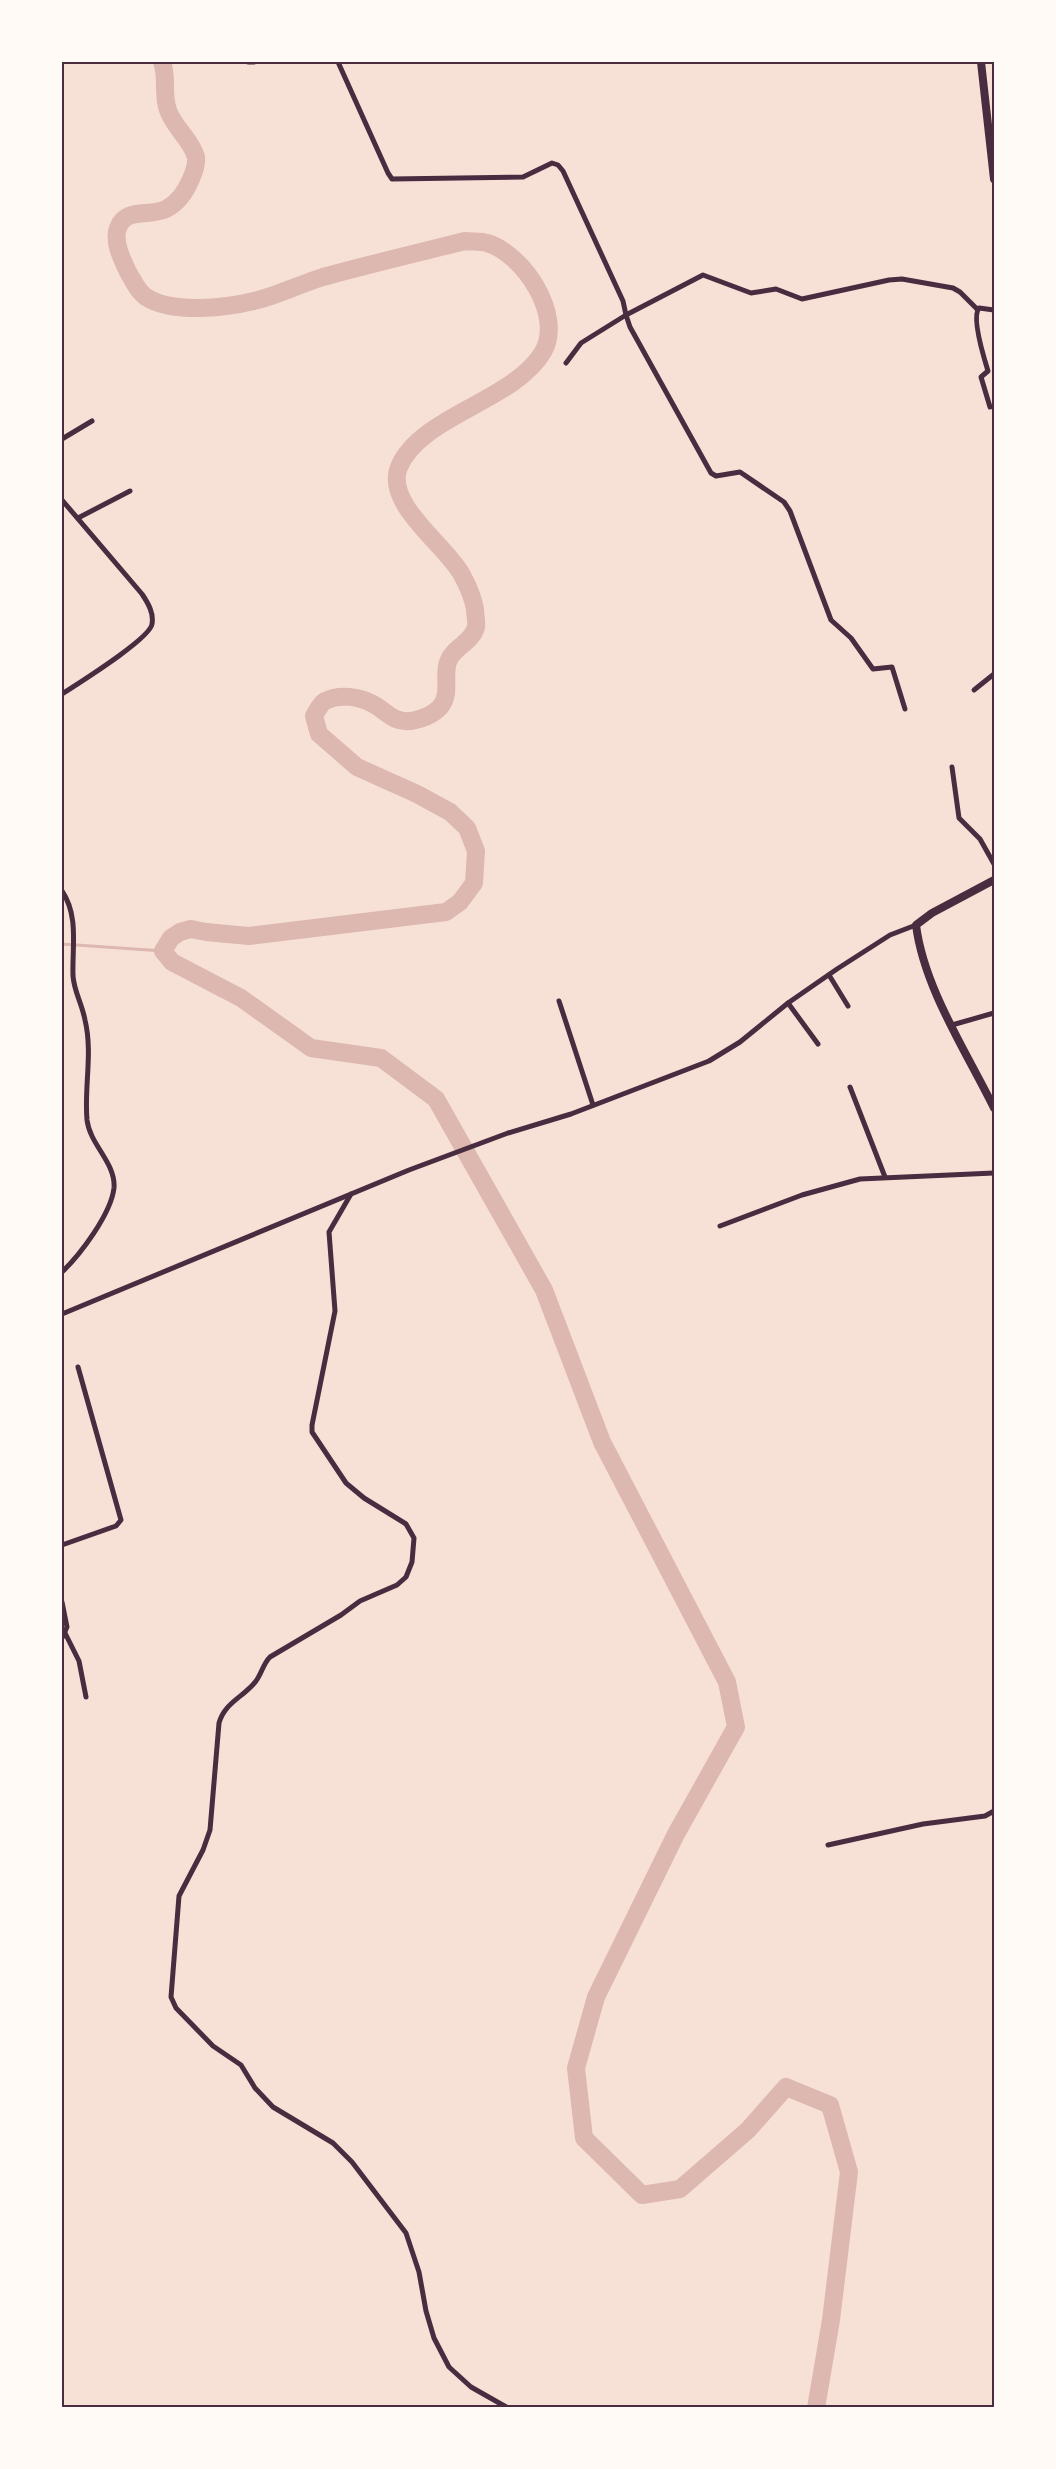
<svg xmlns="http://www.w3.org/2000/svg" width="1056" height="2469" font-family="'PT Sans Narrow',sans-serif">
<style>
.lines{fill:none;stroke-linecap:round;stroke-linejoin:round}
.stream{stroke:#dcb8b0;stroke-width:3}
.river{stroke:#dcb8b0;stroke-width:18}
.minor{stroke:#4a2c40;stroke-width:5}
.secondary{stroke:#4a2c40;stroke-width:8}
.neatline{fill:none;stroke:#4a2c40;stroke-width:2}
</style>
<rect width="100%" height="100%" fill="#f7e1d7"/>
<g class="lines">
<polyline class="stream" points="62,944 163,951"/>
<path class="river" d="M162,62C168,78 162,94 168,110C174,128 191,139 196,157C197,164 194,172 191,179C186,191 178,203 166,209C150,217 125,207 118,228C113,242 122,259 128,272C133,280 138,292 146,297C172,314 225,308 254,301C277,296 300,284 323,277C370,264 417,253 465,241C471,242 481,241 487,243C524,254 564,316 543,352C514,401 420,416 399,467C384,504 446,545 462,575C468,586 473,598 475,609C475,615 477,622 476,627C472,643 453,647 448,662C443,677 451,693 441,706C432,717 409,725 396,719C387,715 381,708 373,704C359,696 339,694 325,701C320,704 317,711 314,716L319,734L357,767L417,794L450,812L467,828L476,851L474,883L460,902L446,912L249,936L206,932L191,929L180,932L171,938L163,951L172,962L241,998L311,1048L381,1058L436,1099L544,1290L602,1442L727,1682L736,1727L676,1834L596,1997L576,2068L584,2138L642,2195L680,2189L748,2130L786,2087L830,2105L849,2172L831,2320L816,2408"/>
<g class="minor">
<polyline points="248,62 254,62"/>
<polyline points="338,62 388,173 392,179 523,177 552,163 558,165 563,171 623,301 626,315 703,275 751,293 776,289 802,299 889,280 902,279 953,288 960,292 977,309"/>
<polyline points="566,363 581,343 626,315 630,327 711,473 716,476 740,472 784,502 790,511 831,620 851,638 873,669 892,667 905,709"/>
<path d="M990,407L981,377L988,371C984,358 971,317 979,308L994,310"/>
<polyline points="62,439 92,421"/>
<path d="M62,500L142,594C148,603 154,613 152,624C150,639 77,684 62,694"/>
<polyline points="78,518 130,491"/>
<polyline points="974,690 994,674"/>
<polyline points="952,767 959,818 980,839 994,864"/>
<path d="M62,891C79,916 72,947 73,976C74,991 82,1004 85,1020C93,1053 84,1087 87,1120C90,1145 116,1163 114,1188C111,1214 80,1255 62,1272"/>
<polyline points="829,975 848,1006"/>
<polyline points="559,1001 593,1105"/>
<polyline points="788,1003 818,1044"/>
<polyline points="952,1025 994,1013"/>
<polyline points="850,1087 885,1177"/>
<path d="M351,1194L329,1232L335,1311L312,1425V1432L346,1483L364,1498L406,1524L414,1538L412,1562L406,1577L397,1585L360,1601L341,1615L270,1657C263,1664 262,1673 256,1681C244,1697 225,1702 219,1723L210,1830L203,1850L179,1896L171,1997L176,2008L213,2046L241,2065L255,2088L273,2107L333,2143L352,2162L406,2233L419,2272L426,2311L434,2338L449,2367L471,2387L508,2408"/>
<polyline points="720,1226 802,1195 860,1179 994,1173"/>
<polyline points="62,1314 409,1170 508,1133 571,1114 709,1061 740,1042 788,1003 837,969 890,935 916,925"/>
<polyline points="62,1545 116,1526 121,1520 78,1367"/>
<polyline points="62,1602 67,1627 62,1638"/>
<polyline points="65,1633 79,1661 86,1697"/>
<polyline points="828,1845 923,1824 985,1816 994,1811"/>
</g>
<g class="secondary">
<polyline points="981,62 994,179"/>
<path d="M994,880L932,913L916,925C924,988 966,1051 994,1108"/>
</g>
</g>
<rect width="1056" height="2469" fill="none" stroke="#fffaf5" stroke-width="126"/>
<rect x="63" y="63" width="930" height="2343" class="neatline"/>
</svg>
